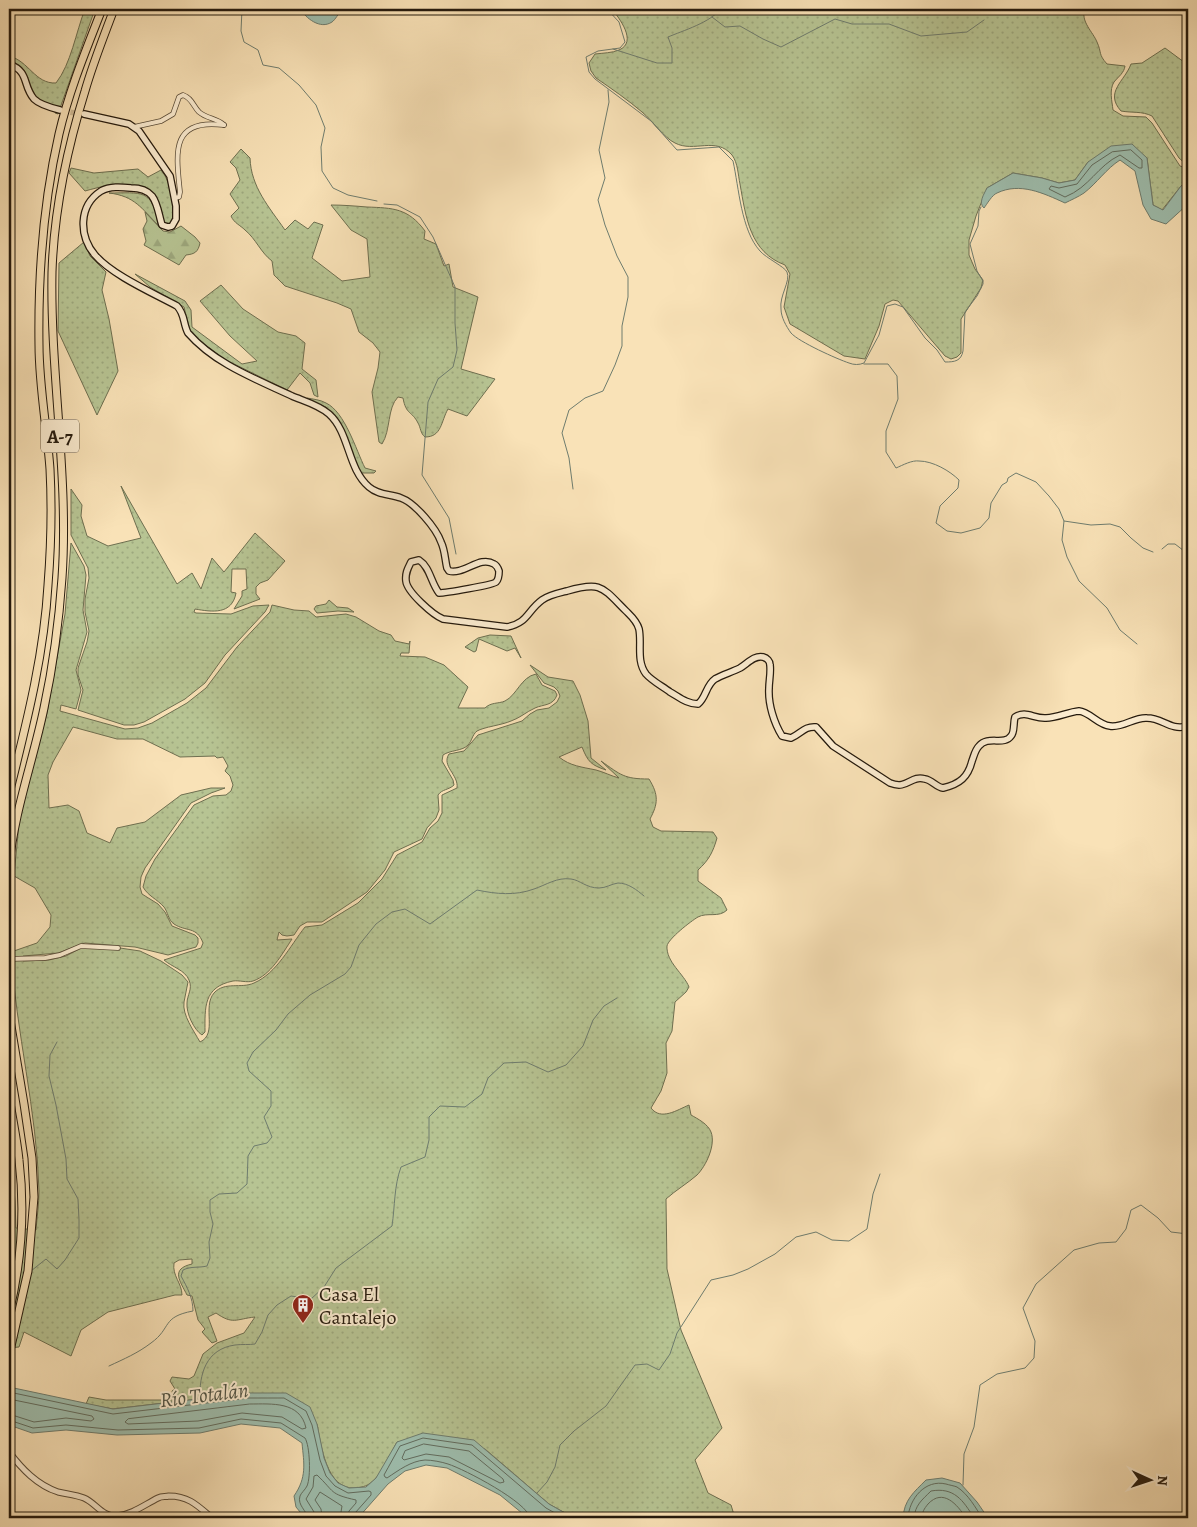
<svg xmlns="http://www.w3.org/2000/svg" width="1197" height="1527" font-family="Alegreya,serif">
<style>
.grass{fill:url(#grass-dots);stroke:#6e6f50}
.forest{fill:url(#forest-firs);stroke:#6e6f50}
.water{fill:#9ebeae;stroke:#6e7c6e}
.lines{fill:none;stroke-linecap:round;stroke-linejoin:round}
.shore{stroke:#626c5e;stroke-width:1}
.stream{stroke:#6e7c6e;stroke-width:1}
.secondary-tunnel{stroke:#cfba95;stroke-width:5.5;stroke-dasharray:5.5 3;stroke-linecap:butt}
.minor-casing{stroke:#5a4c38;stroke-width:5.5}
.tertiary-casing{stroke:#5a4c38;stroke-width:7}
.secondary-casing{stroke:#251a0d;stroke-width:8}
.motorway-casing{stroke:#251a0d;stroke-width:9}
.minor{stroke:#fbecd0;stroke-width:4}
.tertiary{stroke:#fbecd0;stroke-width:5}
.secondary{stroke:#fbecd0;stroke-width:5.5}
.motorway{stroke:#f9e2b7;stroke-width:7}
.labels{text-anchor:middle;stroke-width:4;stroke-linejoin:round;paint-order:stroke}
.shield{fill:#fbecd0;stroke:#655948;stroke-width:1}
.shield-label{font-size:19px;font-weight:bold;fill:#251a0d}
.poi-label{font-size:20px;fill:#251a0d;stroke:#fbecd0;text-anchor:start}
.water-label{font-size:21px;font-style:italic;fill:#4f5345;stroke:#fbecd0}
</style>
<defs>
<pattern id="grass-dots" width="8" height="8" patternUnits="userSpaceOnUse" patternTransform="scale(1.25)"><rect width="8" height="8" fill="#b7c493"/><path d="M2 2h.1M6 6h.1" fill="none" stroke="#9da87e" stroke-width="1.8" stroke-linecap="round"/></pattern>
<pattern id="forest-firs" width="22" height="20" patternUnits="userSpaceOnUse" patternTransform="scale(1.25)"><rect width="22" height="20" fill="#b7c493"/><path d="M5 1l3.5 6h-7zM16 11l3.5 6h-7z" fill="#9da87e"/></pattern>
</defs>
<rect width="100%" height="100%" fill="#f9e2b7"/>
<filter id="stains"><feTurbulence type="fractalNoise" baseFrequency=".004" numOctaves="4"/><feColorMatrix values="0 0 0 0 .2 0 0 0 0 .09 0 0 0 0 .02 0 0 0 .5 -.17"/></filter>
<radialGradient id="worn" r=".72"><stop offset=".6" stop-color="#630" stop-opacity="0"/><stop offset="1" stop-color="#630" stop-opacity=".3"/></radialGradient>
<g class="grass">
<path d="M85,9H95L58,114L55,113L56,106C52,104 45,104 41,101C24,91 33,66 9,61V56C29,61 35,84 56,83C71,64 76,32 85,9Z"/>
<path d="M612,9H1085C1080,21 1093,32 1097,42C1102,53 1098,54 1107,64L1125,66C1124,73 1119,76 1114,82C1109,90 1112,101 1113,110L1123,116L1146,117L1152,123L1180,166L1188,169V180L1181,186L1162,210L1153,205L1147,158L1088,162L1075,180L1059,183L1042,178L1013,173L987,188L976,216L969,240V255L975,269L983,280L981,288L961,319V353L957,357L951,359L945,356L904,308L898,301L893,300L885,304L879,326L865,359L844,356L790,324L784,307L790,274L785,265C750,252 746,218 740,184C738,175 738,163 732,155C716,136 694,153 675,143C664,138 652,120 642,112C628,100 612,89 596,78L591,71L589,63L595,54C603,53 612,53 619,50C638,42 619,18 612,9Z"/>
<path d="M1165,48L1188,65V166L1179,158L1152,116C1142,111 1132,113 1121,111C1104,92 1125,81 1131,64L1142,63Z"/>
<path d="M241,149L250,158C251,187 269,207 285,230L295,220L308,229L314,222L323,225L312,258L342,281L370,277L367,239L351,230L331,205C343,205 355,206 367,207C393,208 408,208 425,231L424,239L436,244L444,266L449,264L453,287L478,297L461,369L495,379L467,416L448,409C441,421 442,437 425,437C420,433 421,428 418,423C412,411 406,415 403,398L398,397C387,408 391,430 382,444L379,442L372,392L378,368L380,352L373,343L359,332L351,309L337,303L285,286L274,275L272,261C261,253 256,239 245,230C240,225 234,223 231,216L239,208L230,194L240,180L236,168L230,162Z"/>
<path d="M71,168L94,173L138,169L148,177L161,170C172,183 173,203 173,220L170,224H166L162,221L151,193C123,182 114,183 85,191L69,173Z"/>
<path d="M109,193C141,193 153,188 158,225C142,209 135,196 109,193Z"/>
<polygon points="84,242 90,256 106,272 102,290 109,319 118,371 97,415 58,331 59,263"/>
<polygon points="135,274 185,301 191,310 192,327 242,364 257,361 230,336 200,301 221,285 243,309 278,332 296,336 305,343 302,369 316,380 318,397 314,395 310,383 300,373 287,390 224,359 201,342 190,331 184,307 150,287"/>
<path d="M307,398C313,399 321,400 326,403C345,412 356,450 365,468L376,471L374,473H361L357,468L348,443L337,419L326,407L306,400Z"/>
<path d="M121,486L177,584L192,573L201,589L212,558L224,572L255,533L285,561L268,580L260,583L256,587V594L260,599L234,609L242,596V591L247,589L246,569H232L231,592L236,593C232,615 212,612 195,609L194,612L196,613L231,614L253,606L269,605L265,612L225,655L205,683L185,699L144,722L134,725H124L78,710L83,690L78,675V668L87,642L89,631L85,612V599L89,578L88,568L71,535V489L82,505L81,516L87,536L108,546L141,538Z"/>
<path d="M71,543L84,566L86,575L83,610L87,632L76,670L81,690L76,709L61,705L60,711L125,729L138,728L152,723L187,703L206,688L237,647L270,612L272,605L294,610L309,611L316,617L346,614L356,617L379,631L391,635L395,641L409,644L410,641L409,653H401L400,656L425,657L444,665L468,687L458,708H485C491,702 498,704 505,701C517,695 521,677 536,674L542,685L555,691L557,695C553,706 544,704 535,708C526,712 520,718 511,721C502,725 484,727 477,731C472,735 472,741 468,745C463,751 450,750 443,755L442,761L453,780L454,785C449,790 442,789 438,795L439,810L436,818L427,828L422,839L394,852L385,870L367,892L322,922H307L300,926L294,935L287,936L282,935L279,932L277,940L292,939C282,954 271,975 253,981C247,983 239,980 233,981C203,987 205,1008 205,1032L202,1035C194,1030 186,1013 187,1003C187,995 193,989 189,980C185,970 172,967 164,960L201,948L203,943C197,926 186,932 174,924C168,920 168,912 164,907C157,899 148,896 143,887L146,876L155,859L194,805L213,796L226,795L231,791L233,785L230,776L225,771L228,766L223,757L217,758L215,756L180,757L143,739H117L73,727L53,762L48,775L49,808L68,805L79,811L87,833L110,843L117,828L145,822L181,795L211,788H225L211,793L191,803L145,868L141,877L140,887L142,894L158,904L165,912L172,926L195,935L198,938V943L196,947L168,955L135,947L85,943L58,953L23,956V961L49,960L66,956L81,948H120L140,951L161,961L182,975L188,982C187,989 185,995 184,1002C182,1015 194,1031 200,1042C218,1034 202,1007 214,993C225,981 241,989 254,983C277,973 290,946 305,927L322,925L358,903L382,879L397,855L422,842L430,828L438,821L442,813V795L457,788C459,775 441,766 449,754L464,751L478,735L522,721L530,714L537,710L549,708L557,702L560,696L558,691L554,687L544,683L530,665L548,677L573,681L580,695L588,721L591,758L606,770C591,765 588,762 582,747L559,757C570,766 582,767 596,770C604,772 611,776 619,778L601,761C621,775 624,779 649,779C659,795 658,804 650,819L653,827L661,831L713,832L717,838C713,852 709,860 698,870V881L721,898L727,910C719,918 707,912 698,917C691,921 668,939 667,946C666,962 684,974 689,987L686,992L675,1002L672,1031L666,1043L667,1073L661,1091L651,1108C661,1121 677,1110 689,1105L691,1115C698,1119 708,1124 711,1132C716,1145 706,1166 697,1175C688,1183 676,1190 666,1199L667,1269L681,1330L722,1428L695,1460L708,1493L731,1505L735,1518H574L549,1504L485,1449L397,1442C390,1454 384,1470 375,1479C368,1486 364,1487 355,1488C326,1490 321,1444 317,1424L249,1393L113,1409L86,1404L89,1397L106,1400H174L172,1391L175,1389L170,1381L172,1377L189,1379L194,1376L203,1354L217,1343L244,1333L255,1317C236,1319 233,1325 216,1313L208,1317L217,1341L212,1343L202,1332L205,1329L198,1320L192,1296L187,1295C180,1281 170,1269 192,1264V1259L179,1260L174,1263C172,1276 182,1283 182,1295H175L108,1312L81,1330L71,1356L24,1332L19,1347L9,1348V1134L15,1201L16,1228L36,1230C37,1217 39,1204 39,1191C37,1111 16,1032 11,952L37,943L50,927L51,915L35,888L14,876L20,813L47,713L65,614Z"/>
<polygon points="329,600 337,607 348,608 354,612 338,611 317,613 314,609 316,606 326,604"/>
<polygon points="490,635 511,636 521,658 515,648 507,651 479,639 476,651 474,652 465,647 478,638"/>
</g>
<path class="forest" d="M145,212L163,231L170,232L181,226L195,237L200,243C198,252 195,254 186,255L179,265L144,245L146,241L143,229L147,221Z"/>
<g class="water">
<path d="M300,9C311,9 325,18 333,9H342C339,13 335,20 332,22C320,30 306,18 300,9Z"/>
<path d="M1132,144L1147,158L1153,205L1163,210L1181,186L1188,180V204L1166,224L1151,219L1143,205L1135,171L1120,160C1106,169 1097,183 1084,193C1078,197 1071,200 1065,203C1043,193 1020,182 997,193C992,195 987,204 984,208C978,203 984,194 987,188L1013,173L1042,178L1059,183L1075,180L1088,162L1111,146Z"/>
<path d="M9,1387L113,1409L249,1393H286L310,1407L317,1424L324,1458L330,1473L338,1483L349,1488L366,1487L376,1478L397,1442L423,1433L474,1440L549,1504L574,1518H528L500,1495L447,1468L426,1465L405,1471L388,1484L358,1518H305L296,1507L294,1496C307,1477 304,1464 302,1443L280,1428L241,1424L200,1433L117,1435L66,1430L32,1433L9,1425Z"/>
<path d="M942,1478L960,1483L977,1502L988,1518H903C904,1500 914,1492 926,1480Z"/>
</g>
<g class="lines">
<g class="shore">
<path d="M1131,150L1142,160V168H1139L1120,155C1097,166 1090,187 1065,197L1049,189L1051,186L1059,188L1077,184L1092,165L1112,152Z"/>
<polyline points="9,1392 113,1414 249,1398 284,1398 306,1411 312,1425 320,1460 326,1476 335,1486 348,1493 369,1491 371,1492 371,1495 355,1513 354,1518"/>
<polyline points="9,1399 92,1416 94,1419 91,1421 66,1418 34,1422 9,1414"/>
<path d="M250,1404C272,1404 300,1401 306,1428L302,1429L282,1417L242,1413L198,1421L128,1424L125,1422L128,1419Z"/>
<path d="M9,1420L33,1428L66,1425L118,1430L199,1428L241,1419L281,1423L305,1438C310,1446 311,1477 307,1486C305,1490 301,1493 300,1496C297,1505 307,1511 308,1518"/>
<polygon points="424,1444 469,1451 503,1479 504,1482 500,1483 449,1457 426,1454 404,1460 402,1458 405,1451"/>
<path d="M315,1518L314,1512L306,1499L313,1487L314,1476L317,1475C335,1492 329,1494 356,1500V1503L349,1511L348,1518"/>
<polyline points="322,1518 321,1509 315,1500 320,1492 342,1506 340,1518"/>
<path d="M530,1518C529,1503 464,1469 448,1464C442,1462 432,1460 425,1460C411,1461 399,1470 387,1478L385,1477L384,1475L400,1446L423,1438L472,1445L546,1508L564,1518"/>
<path d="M908,1518C909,1499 925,1479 946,1484C949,1485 955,1486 957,1487C968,1494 976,1508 982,1518"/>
<path d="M914,1518C915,1505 922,1500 931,1491C954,1487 963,1500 974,1518"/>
<path d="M922,1518C922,1512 924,1509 928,1504C943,1488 957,1504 966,1518"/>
</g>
<g class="stream">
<polyline points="242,9 241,31 244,42 258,50 263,65 279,68 299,85 316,105 325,128 321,147 322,171 333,188 348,195 377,201"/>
<path d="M607,9L619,22L625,42L620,48L598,51L586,57L589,72L595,79L651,121L677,150L719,147L733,161C739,188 741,230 760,251C766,258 785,267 787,272C791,281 779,296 781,309C781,317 786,326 791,333C799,342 837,359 849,363C854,365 859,365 864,363L879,335L887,306L895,304L903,307L925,338L937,350L945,362C955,362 961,361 963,351L965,312L977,296L983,284V281L977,271L970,244L978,226L979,211L981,207"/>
<polyline points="712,17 725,27 740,26 763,39 781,47 835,19 852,24 889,24 921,36 967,32 984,20"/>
<path d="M613,49L657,63H672V48L668,37C682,31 712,22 720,9"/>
<polyline points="384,204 397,205 420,217 433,237 455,287 455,323 457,350 453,367 438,379 428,402 422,475 449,518 456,554"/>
<path d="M864,364H888L897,376L898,399L886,431V452L896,468C903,465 912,460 919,461C933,461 950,471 959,480L958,488L940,506L936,523L947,531L961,533L980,528L989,518L991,503L1002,485L1007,482L1008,478L1016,473L1036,482L1049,496L1059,509L1064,521L1062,540L1067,557L1079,581L1107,608L1120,630L1137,644"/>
<polyline points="573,489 569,458 562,433 569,410 585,398 603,391 615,365 622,346 622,326 628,297 628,277 617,256 605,225 598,200 605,178 599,150 609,102 608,90"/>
<polyline points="1064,521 1091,525 1110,524 1120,527 1131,538 1143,548 1153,552"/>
<polyline points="1162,549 1168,544 1175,544 1188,554"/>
<polyline points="31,1271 46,1259 57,1269 65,1260 79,1238 79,1220 78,1199 67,1179 66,1159 56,1105 49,1076 50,1055 57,1042"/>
<polyline points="9,1272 13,1274"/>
<path d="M109,1366C124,1359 138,1353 151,1343C172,1328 161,1317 193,1311C193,1298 187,1287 181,1276L183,1270C191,1266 199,1268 207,1266L210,1258L209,1242L213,1224L210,1212V1200L219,1194L237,1193L247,1184L248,1156L254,1146L267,1143L272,1137L264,1117L271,1106V1091L249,1071L247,1063L253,1052L276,1030L288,1014L310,995L345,974L351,967L359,945L376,924L392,912L405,909L430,924L477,890C496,894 515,896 534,889C546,885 557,877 571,879C580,880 586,888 599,888C606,888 611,884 618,883C628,883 637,890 644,896"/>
<path d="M200,1399C199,1374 206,1349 235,1345C242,1344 249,1345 255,1344L262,1332L268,1315L277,1305L291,1296L311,1299L324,1287L336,1268L392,1226C395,1206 394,1186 401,1167L425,1157L429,1140V1117L440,1106L465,1107L482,1094L488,1078L504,1063L526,1062L548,1072L566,1065L583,1046L593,1020L604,1006L617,998"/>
<polyline points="963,1485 964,1454 974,1427 980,1385 997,1374 1025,1368 1034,1358 1035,1341 1023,1308 1036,1284 1074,1250 1099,1243 1116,1242 1126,1229 1131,1210 1141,1205 1158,1218 1171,1232 1188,1234"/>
<polyline points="537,1493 547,1482 555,1467 560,1445 574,1431 606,1406 635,1365 647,1364 659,1370 670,1354 677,1333 711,1280 733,1275 748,1269 775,1254 796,1237 816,1232 832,1240 849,1241 867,1229 873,1194 880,1174"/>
</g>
<polyline class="secondary-tunnel" points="62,111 82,114"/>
<g class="minor-casing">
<g id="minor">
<path d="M134,127L161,121L173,114L179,97L183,95C192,98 193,106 199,112C207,119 217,118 224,125"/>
<path d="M175,198L179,197L180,192C176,153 170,118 224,125"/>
<polyline points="9,959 45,958 60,955 81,946 118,948"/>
</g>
</g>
<g class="tertiary-casing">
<path id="tertiary" d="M9,1452C22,1469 37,1485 58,1492C67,1494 77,1495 84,1498C96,1503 102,1517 117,1516C133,1514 144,1505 158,1498C162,1496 165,1497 169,1496C189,1496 198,1506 212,1518"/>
</g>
<g class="secondary-casing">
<g id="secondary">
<path d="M9,64C30,72 22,85 34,99C40,105 52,108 60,110"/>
<path d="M84,114L129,124L139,131L170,176L176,206V219L172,226L168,227L162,225C159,216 158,204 152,196C147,190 138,188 131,188C121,187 110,186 101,191C78,206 79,236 95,255C112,275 153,293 177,306C185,314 183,324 188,333C215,364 256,379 292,396C304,401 319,405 329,414C350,433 347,468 369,487C378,495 390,494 401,498C415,503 436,528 441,542C445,550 445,560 447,568L449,571C464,575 480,555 494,564C496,565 498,568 499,571C499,574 499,579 496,582C493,585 445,593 439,593C431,583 430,567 419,560L411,562C408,568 405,573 406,581C407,592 433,615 443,619L507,627C528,623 527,611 542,600C549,595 559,593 567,591C601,581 602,587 626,611C631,616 637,621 639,629C642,643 636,661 646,674C652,681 662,686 670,692C679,697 687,704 698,704C706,698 706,685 715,679C722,675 732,672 740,668C747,664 754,655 763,657C767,658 770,661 770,665C771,673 769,681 769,688C768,704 774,723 782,736L791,738C801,734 804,726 816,727L833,746L890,783C908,790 910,775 925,779C932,780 936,787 943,788C960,784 968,777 972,761C974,756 975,750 979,746C988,735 1004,746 1011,736C1015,732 1013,723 1015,717C1026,710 1034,719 1046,718C1057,718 1068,712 1079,711C1090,712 1098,725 1110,726C1123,728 1134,717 1147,718C1163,718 1170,731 1188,726"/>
</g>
</g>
<g class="motorway-casing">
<g id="motorway">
<path d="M9,794C26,725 44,656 48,585C51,547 52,507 50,469C47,428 39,386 39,345C38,274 43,204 59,134C69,91 86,50 102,9"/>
<path d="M9,866C14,812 33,761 44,708C53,666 59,621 62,578C69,476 50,374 52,272C54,211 67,149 85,91C93,63 104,36 114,9"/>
<polyline points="9,1014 24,1104 32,1158 34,1197 28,1271 9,1355"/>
<path d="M9,1096C12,1117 17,1139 19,1160C25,1210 21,1264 9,1313"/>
</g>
</g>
<use href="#minor" class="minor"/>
<use href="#tertiary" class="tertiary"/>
<use href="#secondary" class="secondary"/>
<use href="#motorway" class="motorway"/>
</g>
<defs>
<g id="building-pin" transform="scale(1.125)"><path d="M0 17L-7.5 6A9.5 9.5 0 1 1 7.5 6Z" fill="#8f2418" stroke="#fbecd0"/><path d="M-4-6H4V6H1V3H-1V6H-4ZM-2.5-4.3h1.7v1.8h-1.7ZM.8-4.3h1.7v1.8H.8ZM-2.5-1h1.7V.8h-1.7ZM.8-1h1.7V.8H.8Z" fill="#fff"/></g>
</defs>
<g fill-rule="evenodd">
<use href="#building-pin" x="303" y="1305"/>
</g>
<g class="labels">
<rect class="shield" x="41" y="419.5" width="38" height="33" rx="4"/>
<g class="shield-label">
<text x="60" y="443">A-7</text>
</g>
<g class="poi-label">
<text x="319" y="1301">Casa El<tspan x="319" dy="23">Cantalejo</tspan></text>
</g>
<g class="water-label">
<text transform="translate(204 1395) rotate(-7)" y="7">Río Totalán</text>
</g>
</g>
<rect width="1197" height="1527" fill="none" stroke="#f9e2b7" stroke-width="30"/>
<rect x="10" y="10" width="1177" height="1507" fill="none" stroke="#251a0d" stroke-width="2.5"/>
<rect x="15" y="15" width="1167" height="1497" fill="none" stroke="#251a0d"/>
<g transform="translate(1150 1480) rotate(93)" stroke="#fbecd0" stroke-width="4" paint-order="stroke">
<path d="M0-4L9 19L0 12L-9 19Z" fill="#251a0d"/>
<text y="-8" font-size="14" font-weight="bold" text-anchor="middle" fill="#251a0d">N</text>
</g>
<rect width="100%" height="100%" filter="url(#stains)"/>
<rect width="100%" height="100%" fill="url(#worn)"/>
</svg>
